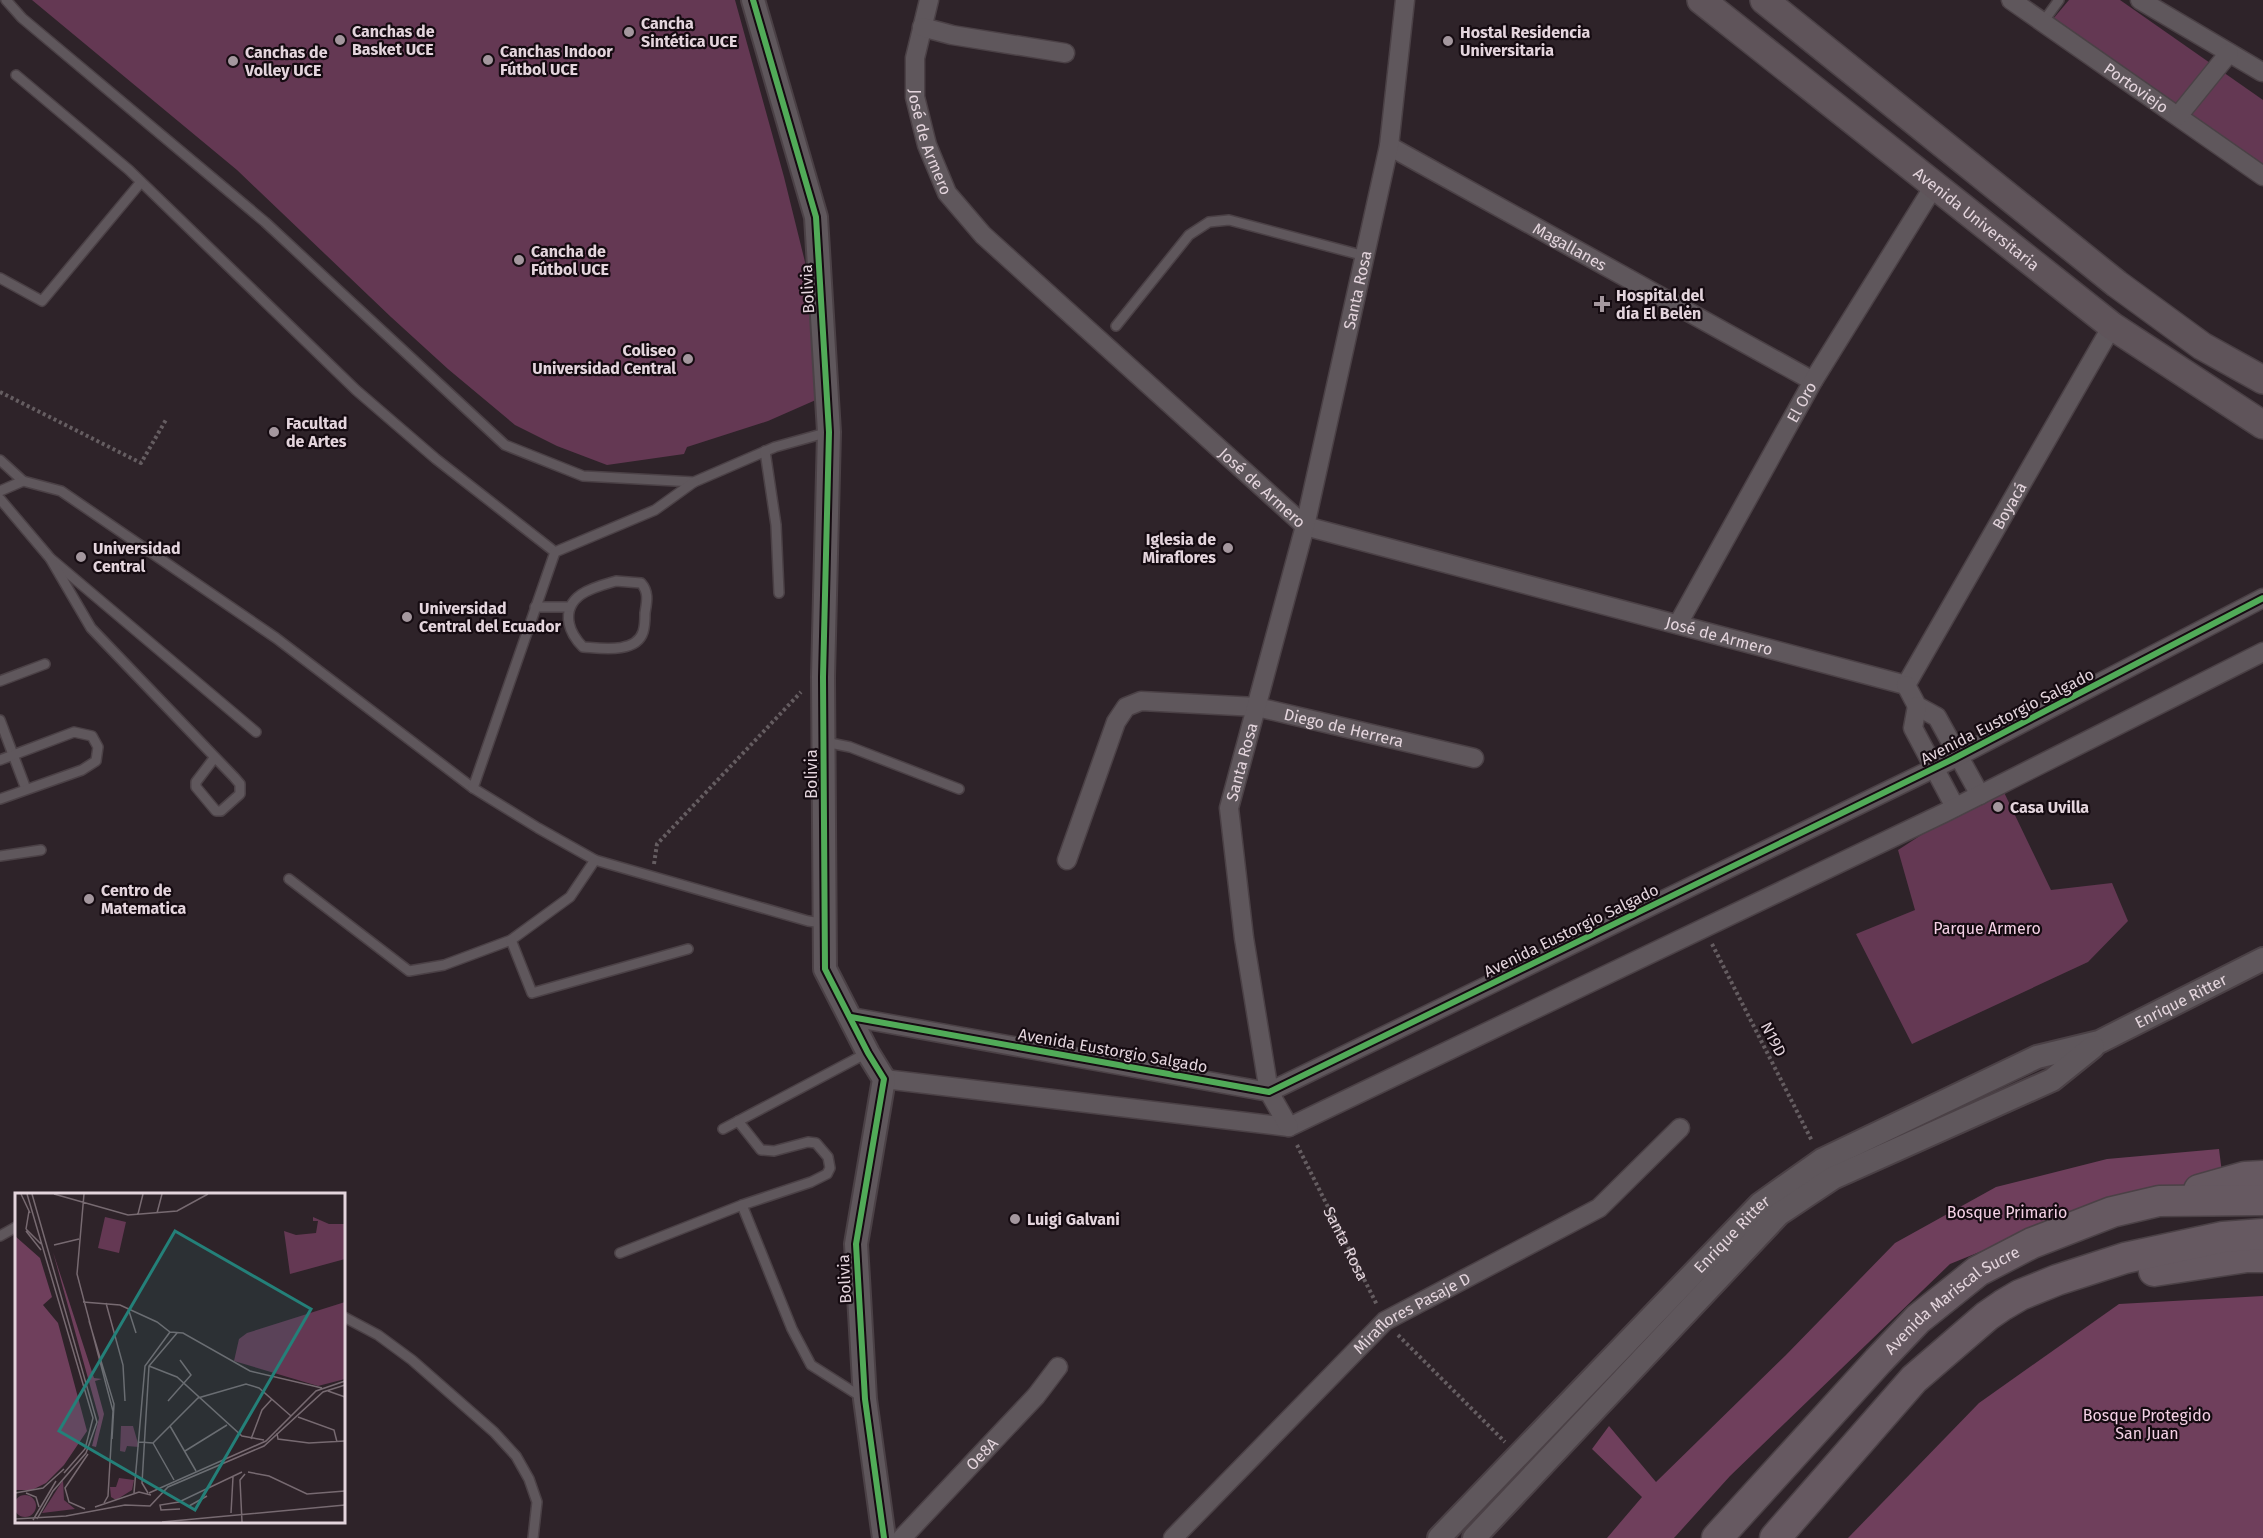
<svg xmlns="http://www.w3.org/2000/svg" width="2263" height="1538" font-family="'Fira Sans',sans-serif">
<style>
.green{fill:#643853}
.forest{fill:#6f3f5c}
.lines{fill:none;stroke-linecap:round;stroke-linejoin:round}
.service-casing{stroke:#4b4146;stroke-width:12}
.minor-casing{stroke:#4b4146;stroke-width:21}
.tertiary-casing{stroke:#4b4146;stroke-width:26}
.secondary-casing{stroke:#4b4146;stroke-width:30}
.primary-casing{stroke:#4b4146;stroke-width:33}
.path{stroke:#655d61;stroke-width:4;stroke-dasharray:3 3;stroke-linecap:butt}
.service{stroke:#5f575c;stroke-width:9}
.minor{stroke:#5f575c;stroke-width:18}
.tertiary{stroke:#5f575c;stroke-width:22}
.secondary{stroke:#5f545a;stroke-width:27}
.primary{stroke:#665961;stroke-width:30}
.cycleway-casing{stroke:#150b11;stroke-width:10}
.cycleway{stroke:#51ab58;stroke-width:6}
.poi-dot{fill:#a4979e;stroke:#150b11;stroke-width:2}
.labels{text-anchor:middle;stroke-width:4.5;stroke-linejoin:round;paint-order:stroke}
.poi-label{font-size:16px;font-weight:bold;fill:#e4d5dd;stroke:#150b11;text-anchor:start}
.street-label{font-size:16px;fill:#e4d5dd;stroke:#150b11}
.park-label{font-size:16px;fill:#f4d1e5;stroke:#150b11}
.inset-road{fill:none;stroke:#776a71;stroke-width:1.5}
.view{fill:#248079;fill-opacity:0.15;stroke:#248079;stroke-width:3}
.inset-edge{fill:none;stroke:#e4d5dd;stroke-width:3}
</style>
<rect width="100%" height="100%" fill="#2e2329"/>
<g class="green">
<polygon points="32,0 735,0 784,177 806,266 819,336 818,399 768,421 687,447 684,454 607,465 557,446 515,425 448,369 391,317 237,170"/>
<polygon points="2069,0 2120,0 2263,100 2263,164 2053,19"/>
<polygon points="2000,784 2051,890 2112,883 2128,921 2088,962 1912,1044 1856,934 1915,910 1898,850"/>
</g>
<g class="forest">
<polygon points="2219,1149 2223,1181 2048,1224 1950,1264 1730,1476 1674,1538 1607,1538 1642,1497 1592,1449 1609,1426 1656,1482 1786,1355 1895,1243 1996,1187 2107,1159"/>
<polygon points="2263,1296 2263,1538 1848,1538 1979,1403 2119,1304"/>
</g>
<g class="lines">
<g class="service-casing">
<g id="service">
<polyline points="6,0 22,18 265,222 505,445 583,476 694,482 775,447 829,432"/>
<polyline points="2043,22 2059,0"/>
<polyline points="16,75 129,170 356,390 436,459 555,552"/>
<polyline points="0,278 42,301 141,182"/>
<polyline points="1116,326 1189,235 1209,222 1229,220 1365,256"/>
<polyline points="765,451 776,525 779,593"/>
<polyline points="0,460 23,481"/>
<polyline points="0,491 23,481 61,491 276,638 473,788 538,828 595,860 808,921 823,923"/>
<polyline points="0,499 50,558 256,732"/>
<polyline points="50,558 91,628 234,777 240,784 240,794 221,811 216,811 196,787 196,782 215,757"/>
<path d="M616,581L641,583C649,592 647,601 645,613C645,619 645,626 643,632C636,654 600,648 583,647C576,640 571,633 569,623C564,594 595,587 616,581Z"/>
<polyline points="535,607 570,607"/>
<polyline points="0,681 45,664"/>
<polyline points="0,720 26,789"/>
<polyline points="825,742 850,747 959,789"/>
<polyline points="0,760 74,732 92,736 98,747 96,761 82,770 0,799"/>
<polyline points="473,788 555,552 655,510 694,482"/>
<polyline points="0,856 41,850"/>
<polyline points="289,879 409,971 444,965 511,940 570,897 595,860"/>
<polyline points="511,940 532,993 688,949"/>
<polyline points="723,1129 867,1053"/>
<polyline points="742,1205 792,1329 811,1365 863,1398"/>
<polyline points="0,1236 16,1227"/>
<polyline points="620,1253 742,1205 811,1182 827,1174 830,1168 828,1157 816,1143 808,1142 774,1151 761,1150 738,1121"/>
<polyline points="344,1317 378,1335 412,1360 494,1432 516,1456 529,1479 537,1502 533,1538"/>
</g>
</g>
<g class="minor-casing">
<g id="minor">
<path id="s2" d="M929,0L915,58V97L927,145L947,193L983,235L1305,526L1906,685"/>
<path id="s3" d="M2011,0L2263,176"/>
<polyline points="2140,0 2262,72"/>
<polyline points="922,27 952,35 1065,53"/>
<polyline points="2178,116 2229,53"/>
<path id="s4" d="M1389,146L1813,381"/>
<path id="s5" d="M1678,624L1813,381L1934,186"/>
<path id="s6" d="M1906,685L2112,326"/>
<polyline points="1906,685 1917,706 1937,717 1980,795"/>
<polyline points="1917,706 1913,728 1955,807"/>
<path id="s7" d="M1067,860L1116,722L1126,707L1141,701L1257,707L1474,758"/>
<polyline points="851,1017 1269,1092 1953,759 2263,598"/>
<polyline points="884,1079 1289,1127 1944,813 2263,652"/>
<path id="s8" d="M1289,1127L1269,1092L1244,938L1229,808L1305,526L1389,146L1405,0"/>
<path id="s9" d="M902,1538L1036,1396L1058,1367"/>
<path id="s10" d="M1173,1538L1385,1321L1599,1208L1680,1128"/>
</g>
</g>
<g class="tertiary-casing">
<g id="tertiary">
<polyline points="753,0 816,217 829,432 823,677 825,969 868,1053 884,1079 856,1244 865,1399 884,1538"/>
<path id="s11" d="M1439,1538L1760,1204L1822,1160L2037,1057L2099,1042L2263,959"/>
<polyline points="1474,1538 1779,1214 1833,1178 2052,1080 2093,1047"/>
</g>
</g>
<g class="secondary-casing">
<g id="secondary">
<path id="s12" d="M1701,0L2112,326L2263,425"/>
<polyline points="1764,0 2117,284 2202,346 2263,380"/>
</g>
</g>
<g class="primary-casing">
<g id="primary">
<polyline points="2199,1190 2245,1177 2263,1176"/>
<polyline points="2154,1271 2247,1257 2263,1257"/>
<path id="s13" d="M1717,1538L1878,1361L1918,1319L1978,1271L2032,1243L2112,1212L2159,1201L2263,1200"/>
<polyline points="1775,1538 1914,1379 1987,1316 2003,1305 2020,1295 2057,1280 2125,1258 2223,1237 2263,1234"/>
</g>
</g>
<g class="path">
<polyline points="0,392 141,463 167,418"/>
<polyline points="654,864 657,844 801,692"/>
<polyline points="1712,944 1812,1141"/>
<path id="s1" d="M1297,1145L1377,1305"/>
<polyline points="1398,1335 1505,1442"/>
</g>
<use href="#service" class="service"/>
<use href="#minor" class="minor"/>
<use href="#tertiary" class="tertiary"/>
<use href="#secondary" class="secondary"/>
<use href="#primary" class="primary"/>
<g class="cycleway-casing">
<g id="cycleway">
<polyline points="753,0 816,217 829,432 823,677 825,969 868,1053 884,1079 856,1244 865,1399 884,1538"/>
<polyline points="851,1017 1269,1092 1953,759 2263,598"/>
</g>
</g>
<use href="#cycleway" class="cycleway"/>
</g>
<g class="poi-dot">
<circle cx="629" cy="32" r="6"/>
<circle cx="340" cy="40" r="6"/>
<circle cx="1448" cy="41" r="6"/>
<circle cx="488" cy="60" r="6"/>
<circle cx="233" cy="61" r="6"/>
<circle cx="519" cy="260" r="6"/>
<path d="M1599 295h6v6h6v6h-6v6h-6v-6h-6v-6h6z"/>
<circle cx="688" cy="359" r="6"/>
<circle cx="274" cy="432" r="6"/>
<circle cx="1228" cy="548" r="6"/>
<circle cx="81" cy="557" r="6"/>
<circle cx="407" cy="617" r="6"/>
<circle cx="1998" cy="807" r="6"/>
<circle cx="89" cy="899" r="6"/>
<circle cx="1015" cy="1219" r="6"/>
</g>
<g class="labels">
<g class="poi-label">
<text x="641" y="29">Cancha<tspan x="641" dy="18">Sintética UCE</tspan></text>
<text x="352" y="37">Canchas de<tspan x="352" dy="18">Basket UCE</tspan></text>
<text x="1460" y="38">Hostal Residencia<tspan x="1460" dy="18">Universitaria</tspan></text>
<text x="500" y="57">Canchas Indoor<tspan x="500" dy="18">Fútbol UCE</tspan></text>
<text x="245" y="58">Canchas de<tspan x="245" dy="18">Volley UCE</tspan></text>
<text x="531" y="257">Cancha de<tspan x="531" dy="18">Fútbol UCE</tspan></text>
<text x="1616" y="301">Hospital del<tspan x="1616" dy="18">día El Belėn</tspan></text>
<text x="676" y="356" text-anchor="end">Coliseo<tspan x="676" dy="18">Universidad Central</tspan></text>
<text x="286" y="429">Facultad<tspan x="286" dy="18">de Artes</tspan></text>
<text x="1216" y="545" text-anchor="end">Iglesia de<tspan x="1216" dy="18">Miraflores</tspan></text>
<text x="93" y="554">Universidad<tspan x="93" dy="18">Central</tspan></text>
<text x="419" y="614">Universidad<tspan x="419" dy="18">Central del Ecuador</tspan></text>
<text x="2010" y="813">Casa Uvilla</text>
<text x="101" y="896">Centro de<tspan x="101" dy="18">Matematica</tspan></text>
<text x="1027" y="1225">Luigi Galvani</text>
</g>
<g class="street-label">
<text dy="6" stroke="none"><textPath href="#s3" startOffset="153">Portoviejo</textPath></text>
<text dy="6" stroke="none"><textPath href="#s2" startOffset="146">José de Armero</textPath></text>
<text dy="6" stroke="none"><textPath href="#s12" startOffset="352">Avenida Universitaria</textPath></text>
<text dy="6" stroke="none"><textPath href="#s4" startOffset="207">Magallanes</textPath></text>
<text transform="translate(807 289) rotate(-93)" y="6">Bolivia</text>
<text dy="6" stroke="none"><textPath href="#s8" startOffset="861">Santa Rosa</textPath></text>
<text dy="6" stroke="none"><textPath href="#s5" startOffset="254">El Oro</textPath></text>
<text dy="6" stroke="none"><textPath href="#s2" startOffset="632">José de Armero</textPath></text>
<text dy="6" stroke="none"><textPath href="#s6" startOffset="207">Boyacá</textPath></text>
<text dy="6" stroke="none"><textPath href="#s2" startOffset="1118">José de Armero</textPath></text>
<text transform="translate(2007 716) rotate(-27)" y="6">Avenida Eustorgio Salgado</text>
<text dy="6" stroke="none"><textPath href="#s7" startOffset="386">Diego de Herrera</textPath></text>
<text dy="6" stroke="none"><textPath href="#s8" startOffset="375">Santa Rosa</textPath></text>
<text transform="translate(811 774) rotate(-90)" y="6">Bolivia</text>
<text transform="translate(1571 930) rotate(-26)" y="6">Avenida Eustorgio Salgado</text>
<text dy="6" stroke="none"><textPath href="#s11" startOffset="933">Enrique Ritter</textPath></text>
<text transform="translate(1774 1039) rotate(63)" y="6">N19D</text>
<text transform="translate(1113 1050) rotate(10)" y="6">Avenida Eustorgio Salgado</text>
<text dy="6" stroke="none"><textPath href="#s11" startOffset="422">Enrique Ritter</textPath></text>
<text dy="6" stroke="none"><textPath href="#s1" startOffset="110">Santa Rosa</textPath></text>
<text transform="translate(844 1279) rotate(-93)" y="6">Bolivia</text>
<text dy="6" stroke="none"><textPath href="#s13" startOffset="336">Avenida Mariscal Sucre</textPath></text>
<text dy="6" stroke="none"><textPath href="#s10" startOffset="330">Miraflores Pasaje D</textPath></text>
<text dy="6" stroke="none"><textPath href="#s9" startOffset="116">Oe8A</textPath></text>
</g>
<g class="park-label">
<text x="1987" y="934">Parque Armero</text>
<text x="2007" y="1218">Bosque Primario</text>
<text x="2147" y="1421">Bosque Protegido<tspan x="2147" dy="18">San Juan</tspan></text>
</g>
</g>
<g transform="translate(15 1193)">
<rect width="330" height="330" fill="#2e2329"/>
<path d="M90,24L111,29L104,60L83,55ZM298,24L314,31H329L330,66L275,81L269,38L281,42L301,40L303,28H298ZM330,109V186L303,193L219,168L224,146L232,140ZM106,233H118L124,254L112,253L110,259L105,258ZM104,285L119,287L117,297L101,307L96,304L95,294H101ZM48,287L49,307L60,316L27,320ZM-1 313a11 11 0 1 1 22 0a11 11 0 1 1-22 0Z" fill="#643853"/>
<path d="M0,43L25,65L37,104L28,112L43,130L72,238L49,272L31,290L17,297H0ZM38,59L79,185L87,186L80,188L89,221L81,254L77,253L84,225Z" fill="#6f3f5c"/>
<path class="inset-road" d="M6,1L15,20M12,1L78,225L70,256L49,280M17,1L82,229L71,260L38,298L22,326M39,1L113,22L162,18L193,1M69,1L62,81L98,218L93,303L89,310M142,20L147,1M123,21L128,1M11,36L14,18M11,36L26,51M11,38L26,57M39,52L64,46M68,109L105,112L142,129L155,139L168,140L235,178L307,195M91,110L108,172L110,208M113,115L121,140M74,128L99,211L97,246M134,173L162,184L227,243L249,247M313,198L330,204M153,208L176,182L165,167M283,224L319,237L322,249M155,233L181,278M262,240L263,246L294,250L330,248M236,246L247,217L257,206M124,249L138,250L183,205L231,191L244,195L276,223M138,250L159,287M170,258L212,232M233,279L254,283L292,301L330,298M0,300L28,295L49,276M11,300L21,304L24,314M119,300L130,173L155,139M133,300L127,290L134,173L162,140M134,300L251,248L301,198L330,188M174,313L192,303M80,314L124,299L136,302M70,316L54,309L50,295L73,261M165,316L146,317L145,312L164,309L227,279M216,320L218,284M0,326L51,323L110,312L135,313L153,294L249,253L308,199L330,192M18,327L41,288M147,329L330,312M227,329L225,287L230,281"/>
<path class="view" d="M160,38L296,116L180,317L44,238Z"/>
<rect width="330" height="330" class="inset-edge"/>
</g>
</svg>
